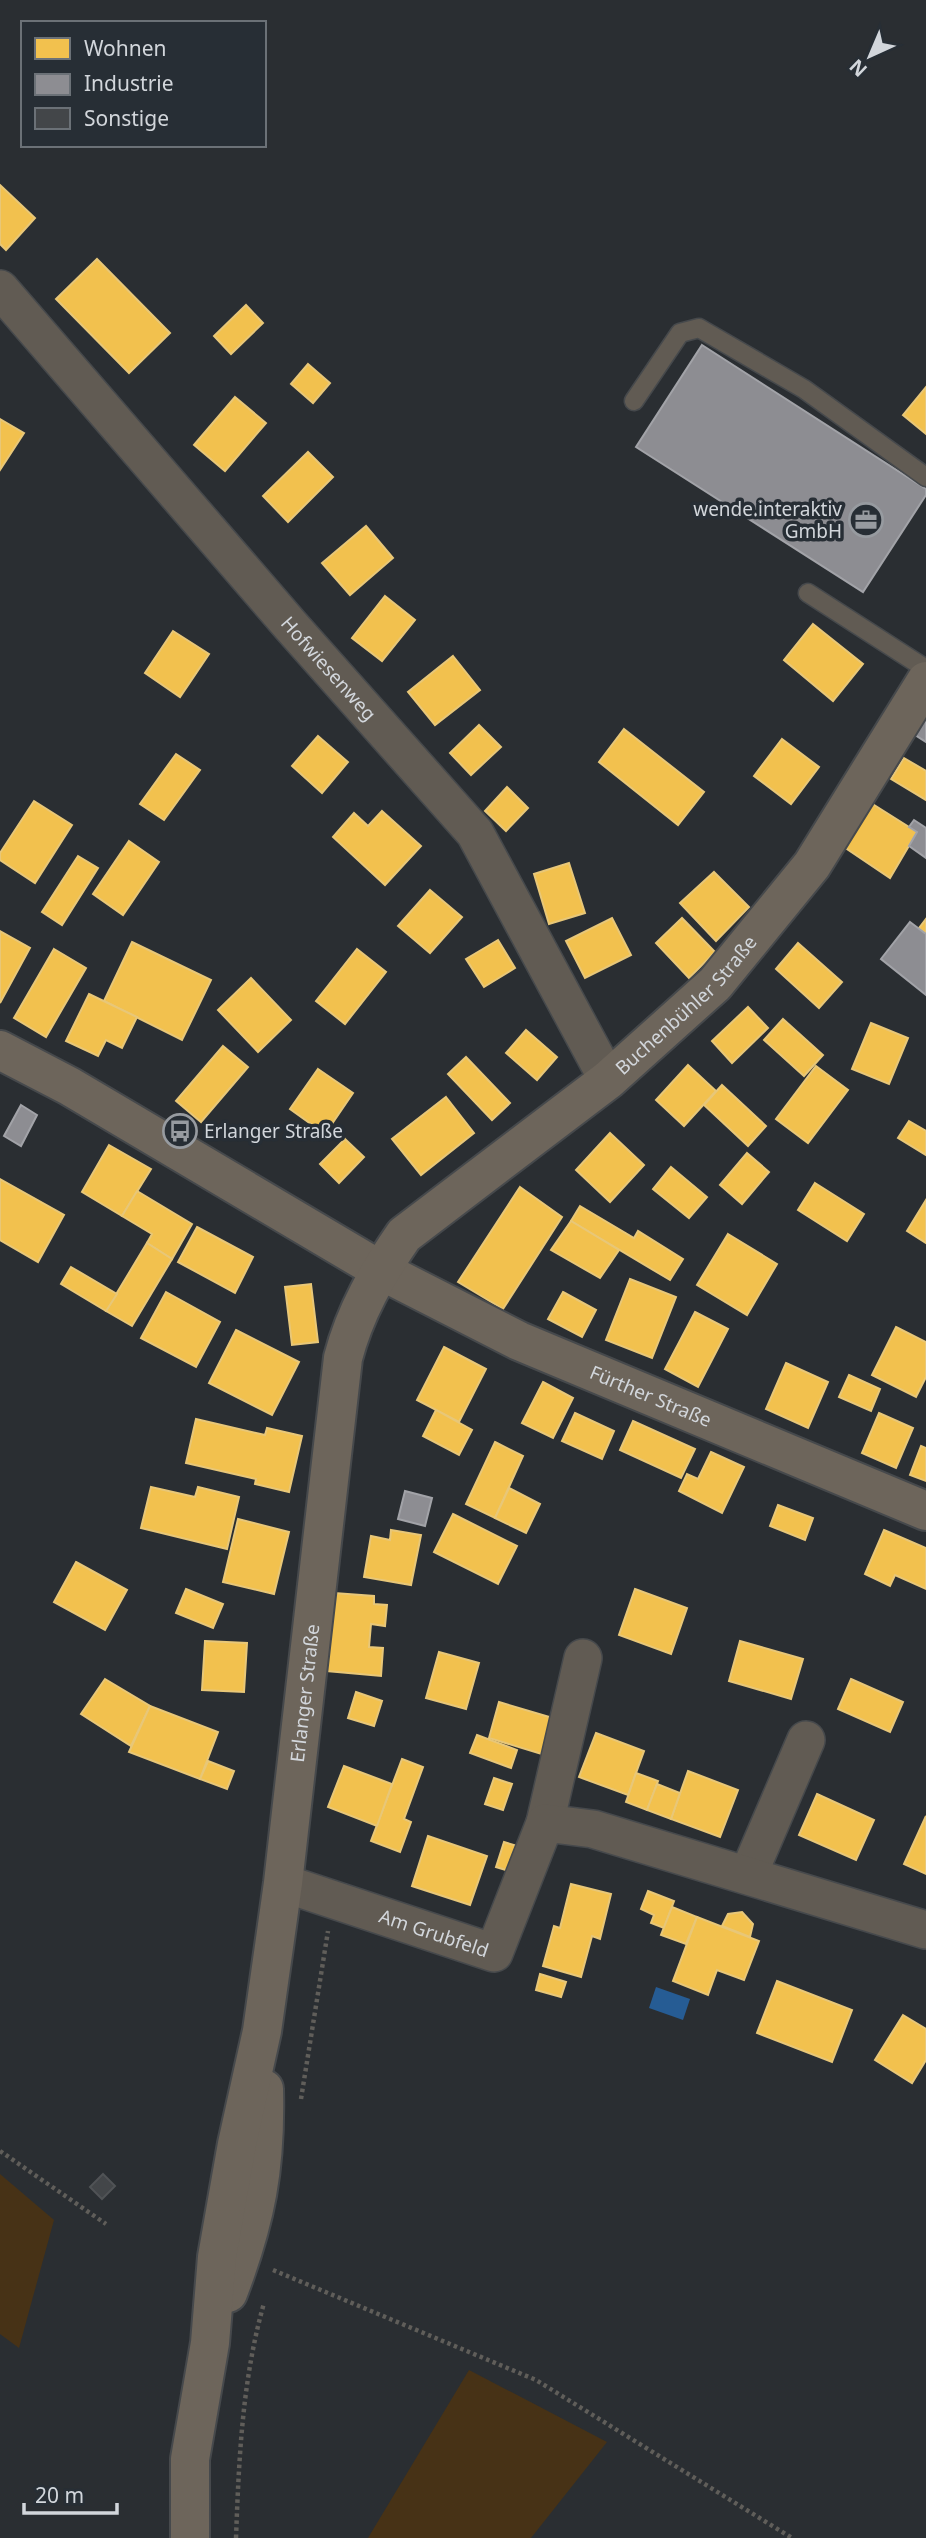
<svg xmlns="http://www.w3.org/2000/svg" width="926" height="2538" font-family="'Noto Sans',sans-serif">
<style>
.green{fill:#473216}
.water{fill:#265c94}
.homes{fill:#f2c14e;stroke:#e8c778;stroke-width:2}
.industry{fill:#8d8d92;stroke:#a2a3a8;stroke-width:2}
.building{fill:#434649;stroke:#505356;stroke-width:2}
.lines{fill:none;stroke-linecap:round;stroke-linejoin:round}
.lane-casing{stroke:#46494c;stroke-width:21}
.street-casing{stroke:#46494c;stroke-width:40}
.secondary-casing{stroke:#46494c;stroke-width:42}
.path{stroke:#605e5a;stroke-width:4.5;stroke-dasharray:3.5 3.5;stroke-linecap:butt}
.lane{stroke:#615b53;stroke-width:18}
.street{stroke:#615b53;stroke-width:37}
.secondary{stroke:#6d655b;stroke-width:38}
.labels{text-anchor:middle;stroke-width:7;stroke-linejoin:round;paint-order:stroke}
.poi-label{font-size:19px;fill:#d2d6db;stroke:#272e35;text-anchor:end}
.street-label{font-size:19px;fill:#d2d6db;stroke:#272e35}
</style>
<rect width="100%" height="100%" fill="#2a2e32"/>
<g class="green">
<polygon points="0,2174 54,2220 19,2348 0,2334"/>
<polygon points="469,2370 607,2442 531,2538 368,2538"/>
</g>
<polygon class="water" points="656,1987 690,1999 683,2020 649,2008"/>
<g class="homes">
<polygon points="0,185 35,218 6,250 0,244"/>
<polygon points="97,259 170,333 129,373 56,299"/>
<polygon points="246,305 263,323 231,354 214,336"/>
<polygon points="308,364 330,383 313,403 291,384"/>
<polygon points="926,387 926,434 903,415"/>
<polygon points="235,397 266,423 225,471 194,445"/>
<polygon points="0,419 24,433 0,470"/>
<polygon points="308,452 333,477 288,522 263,496"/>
<polygon points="366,526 393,558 350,595 322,563"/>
<polygon points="385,596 415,620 382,661 352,638"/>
<polygon points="813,624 863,664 833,701 784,660"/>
<polygon points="173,631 209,654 180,697 145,673"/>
<polygon points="453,656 480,690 435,725 408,692"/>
<polygon points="479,725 501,747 471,775 450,753"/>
<polygon points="624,729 704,792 678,825 599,762"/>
<polygon points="318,736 348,762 322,793 292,766"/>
<polygon points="782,739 819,767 791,804 754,776"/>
<polygon points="176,754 200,770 164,820 140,804"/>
<polygon points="904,758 926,771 926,800 891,779"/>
<polygon points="507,787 528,808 506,831 485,811"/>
<polygon points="34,801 72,825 35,883 0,860 0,853"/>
<polygon points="871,803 917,832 890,878 841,845"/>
<polygon points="382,811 421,846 385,885 333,837 354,813 368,826"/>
<polygon points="129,841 159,862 123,915 93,894"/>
<polygon points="78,856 98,868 62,925 42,912"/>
<polygon points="569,863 585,913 549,924 534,874"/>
<polygon points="714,872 749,907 716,941 680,903"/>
<polygon points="430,890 462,917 430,953 398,926"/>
<polygon points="612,918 631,955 585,978 566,941"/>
<polygon points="682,918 715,952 689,978 656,943"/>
<polygon points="926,919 926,934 919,928"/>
<polygon points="0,931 30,948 0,1003"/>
<polygon points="498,940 515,968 484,987 466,959"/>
<polygon points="132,942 211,980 182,1040 104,1001"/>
<polygon points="798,943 842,982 819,1008 776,969"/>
<polygon points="54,949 86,968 46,1037 14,1018"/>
<polygon points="357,949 386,972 345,1024 316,1001"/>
<polygon points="251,978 291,1020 258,1052 218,1010"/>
<polygon points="89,994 137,1017 122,1048 106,1040 98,1056 66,1041"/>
<polygon points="748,1007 768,1028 732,1063 712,1041"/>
<polygon points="783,1019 823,1055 804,1076 764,1040"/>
<polygon points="871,1023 908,1038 889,1084 852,1069"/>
<polygon points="526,1030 557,1057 537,1080 506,1053"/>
<polygon points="223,1046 248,1067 201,1122 176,1101"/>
<polygon points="466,1057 510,1103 492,1120 448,1074"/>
<polygon points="688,1065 716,1091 684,1126 656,1100"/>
<polygon points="816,1066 848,1090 808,1143 776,1119"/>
<polygon points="318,1069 353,1093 325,1134 290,1109"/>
<polygon points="722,1085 766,1126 748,1146 704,1105"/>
<polygon points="446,1097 474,1133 421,1175 392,1139"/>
<polygon points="909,1121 926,1131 926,1155 898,1138"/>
<polygon points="610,1133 644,1165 610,1202 576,1170"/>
<polygon points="345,1139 364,1157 339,1183 320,1164"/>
<polygon points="109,1145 151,1169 122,1216 82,1192"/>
<polygon points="747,1153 769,1172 742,1204 720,1185"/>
<polygon points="671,1167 707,1197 689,1218 653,1189"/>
<polygon points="0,1179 64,1215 38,1262 0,1240"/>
<polygon points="815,1183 864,1214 847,1241 798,1210"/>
<polygon points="520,1187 562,1217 503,1309 458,1282"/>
<polygon points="137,1191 192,1224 172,1259 147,1243 152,1234 122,1216"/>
<polygon points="926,1200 926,1243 907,1231"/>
<polygon points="580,1206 634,1238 638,1231 683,1259 670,1280 571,1221"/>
<polygon points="571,1221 619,1250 600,1278 551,1250"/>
<polygon points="197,1227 253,1257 235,1293 178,1262"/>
<polygon points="728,1234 777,1264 747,1315 697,1285"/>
<polygon points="147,1243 172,1259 132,1326 106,1311"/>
<polygon points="71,1267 117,1294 106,1311 61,1284"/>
<polygon points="630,1279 676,1297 652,1358 606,1340"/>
<polygon points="311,1284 318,1342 292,1345 285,1287"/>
<polygon points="166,1292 220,1322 196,1367 141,1338"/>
<polygon points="563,1292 596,1310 582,1337 548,1319"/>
<polygon points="695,1312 728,1329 698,1387 665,1369"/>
<polygon points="896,1327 926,1342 926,1377 916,1397 872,1375"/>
<polygon points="236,1330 299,1362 272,1415 209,1383"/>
<polygon points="444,1347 486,1369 459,1422 417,1400"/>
<polygon points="786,1363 828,1382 808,1428 766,1409"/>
<polygon points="849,1375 880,1389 871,1411 839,1397"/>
<polygon points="543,1382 573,1398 553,1438 522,1423"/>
<polygon points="436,1410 472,1430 459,1455 423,1436"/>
<polygon points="575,1413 614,1431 602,1459 562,1441"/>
<polygon points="879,1413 913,1428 896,1468 862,1453"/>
<polygon points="196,1419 265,1435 267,1428 302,1436 289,1492 255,1484 256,1479 186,1463"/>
<polygon points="633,1421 695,1449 681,1478 620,1450"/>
<polygon points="495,1442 523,1456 495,1518 466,1504"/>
<polygon points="921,1446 926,1448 926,1481 910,1475"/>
<polygon points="711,1452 744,1467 722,1513 679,1491 687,1474 698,1479"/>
<polygon points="151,1487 195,1497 198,1487 239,1497 227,1549 141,1528"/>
<polygon points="509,1488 540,1504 526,1533 495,1518"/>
<polygon points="778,1505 813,1518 805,1540 770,1526"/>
<polygon points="453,1514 517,1546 498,1584 434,1552"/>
<polygon points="238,1519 289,1532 274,1594 223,1582"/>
<polygon points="391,1530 421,1535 411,1585 364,1577 371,1536 390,1540"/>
<polygon points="884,1530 926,1548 926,1589 895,1575 890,1586 865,1574"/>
<polygon points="76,1562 127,1590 105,1630 54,1602"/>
<polygon points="186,1589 223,1604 213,1628 176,1613"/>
<polygon points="635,1589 687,1608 671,1654 619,1635"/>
<polygon points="334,1593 374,1596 374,1604 387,1605 385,1626 371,1624 369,1647 383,1648 381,1676 327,1671"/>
<polygon points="205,1641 247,1643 244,1692 202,1690"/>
<polygon points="740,1641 803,1659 791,1699 729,1681"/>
<polygon points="439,1652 479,1663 466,1709 426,1698"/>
<polygon points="105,1679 150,1706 131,1746 81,1714"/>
<polygon points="851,1679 903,1702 890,1732 838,1709"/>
<polygon points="356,1692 382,1701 374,1726 348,1718"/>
<polygon points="499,1702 556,1719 545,1755 489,1738"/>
<polygon points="150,1706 218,1732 200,1779 129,1752"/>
<polygon points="596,1733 644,1751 628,1795 579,1777"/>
<polygon points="477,1735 517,1750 511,1768 470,1753"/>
<polygon points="402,1759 423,1767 404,1819 411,1822 400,1852 371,1841"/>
<polygon points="208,1761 234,1771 227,1789 200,1779"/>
<polygon points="344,1766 392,1784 377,1826 328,1807"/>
<polygon points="688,1771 738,1790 720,1837 671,1819"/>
<polygon points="636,1773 658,1781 647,1810 626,1802"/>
<polygon points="494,1778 512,1784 503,1810 485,1804"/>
<polygon points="657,1784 680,1793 671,1819 647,1810"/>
<polygon points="817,1794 874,1820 856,1860 799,1835"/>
<polygon points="926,1816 926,1874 904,1864"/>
<polygon points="428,1836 487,1856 470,1905 412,1886"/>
<polygon points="504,1842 517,1846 509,1871 496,1867"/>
<polygon points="571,1884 611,1894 600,1939 592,1936 581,1977 543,1966 554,1926 560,1928"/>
<polygon points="648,1891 674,1901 664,1928 651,1923 654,1915 641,1909"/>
<polygon points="672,1907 697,1917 686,1944 661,1935"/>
<polygon points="742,1912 753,1924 750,1937 722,1926 728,1914"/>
<polygon points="697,1917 759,1941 744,1980 717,1970 708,1995 673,1981"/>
<polygon points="540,1974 566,1982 561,1997 536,1990"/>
<polygon points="777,1981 852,2010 832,2062 757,2033"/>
<polygon points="903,2015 926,2029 926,2060 912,2083 875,2060"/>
</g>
<g class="industry">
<polygon points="702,345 926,489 926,495 863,592 636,447"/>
<polygon points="926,719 926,742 915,735"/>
<polygon points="914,820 926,828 926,858 909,846 917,832 909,827"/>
<polygon points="910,922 926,934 926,995 881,959"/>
<polygon points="21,1105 37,1115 21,1146 4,1136"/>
<polygon points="405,1491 432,1498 425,1526 398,1519"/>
</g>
<polygon class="building" points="103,2174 115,2186 102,2199 90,2187"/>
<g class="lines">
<g class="lane-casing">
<g id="lane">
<polyline points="634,401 680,333 699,328 804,389 926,477"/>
<polyline points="808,593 926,669"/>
</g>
</g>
<g class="street-casing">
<g id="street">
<path id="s1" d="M0,289L291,626L475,833L608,1080"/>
<polyline points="545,1823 583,1658"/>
<polyline points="748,1875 806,1740"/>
<path id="s2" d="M283,1883L494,1953L545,1823L593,1829L926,1930"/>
</g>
</g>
<g class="secondary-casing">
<g id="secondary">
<path id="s3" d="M0,1050L69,1086L380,1270L519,1341L926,1511"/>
<path d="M228,2293C256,2220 266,2168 264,2089"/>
<path id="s4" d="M190,2538V2459L210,2343L217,2257L237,2144L262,2031L283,1883L343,1358C355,1312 377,1274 404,1235L608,1080L715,984L812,865L926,681"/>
</g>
</g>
<g class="path">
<polyline points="301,2099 328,1931"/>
<polyline points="0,2151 106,2224"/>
<polyline points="273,2270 536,2380 792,2538"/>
<path d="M236,2538C239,2458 242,2381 264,2303"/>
</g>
<use href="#lane" class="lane"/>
<use href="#street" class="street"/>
<use href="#secondary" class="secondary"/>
</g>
<defs>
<g id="office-ring" transform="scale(1.75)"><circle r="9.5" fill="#272e35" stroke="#979ba0" stroke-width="1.5"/><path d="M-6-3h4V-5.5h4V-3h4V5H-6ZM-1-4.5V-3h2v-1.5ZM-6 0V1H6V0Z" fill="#979ba0"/></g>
<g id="bus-ring" transform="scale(1.75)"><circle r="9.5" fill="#272e35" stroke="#979ba0" stroke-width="1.5"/><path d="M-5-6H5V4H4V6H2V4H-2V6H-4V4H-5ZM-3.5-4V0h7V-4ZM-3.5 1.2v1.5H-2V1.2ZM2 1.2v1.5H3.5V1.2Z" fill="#979ba0"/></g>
</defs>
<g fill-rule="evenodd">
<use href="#office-ring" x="866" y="520"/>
<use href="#bus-ring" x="180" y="1131"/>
</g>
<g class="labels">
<g class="poi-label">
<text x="842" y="516">wende.interaktiv<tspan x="842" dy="22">GmbH</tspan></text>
<text x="204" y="1138" text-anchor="start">Erlanger Straße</text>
</g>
<g class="street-label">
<text dy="7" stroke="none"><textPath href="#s1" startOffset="502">Hofwiesenweg</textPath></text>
<text dy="7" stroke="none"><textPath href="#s4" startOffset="1694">Buchenbühler Straße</textPath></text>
<text dy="7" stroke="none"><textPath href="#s3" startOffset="738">Fürther Straße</textPath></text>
<text dy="7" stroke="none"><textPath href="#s4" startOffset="854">Erlanger Straße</textPath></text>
<text dy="7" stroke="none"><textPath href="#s2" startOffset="159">Am Grubfeld</textPath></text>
</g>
</g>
<rect x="21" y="21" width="245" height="126" fill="#272e35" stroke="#6b7177" stroke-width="2"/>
<rect x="35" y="38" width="35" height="21" fill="#f2c14e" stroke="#6b7177" stroke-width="2"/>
<text x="84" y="56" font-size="21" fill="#d2d6db">Wohnen</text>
<rect x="35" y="74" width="35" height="21" fill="#8d8d92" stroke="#6b7177" stroke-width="2"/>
<text x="84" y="91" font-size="21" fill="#d2d6db">Industrie</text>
<rect x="35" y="108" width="35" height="21" fill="#434649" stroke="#6b7177" stroke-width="2"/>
<text x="84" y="126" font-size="21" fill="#d2d6db">Sonstige</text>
<g transform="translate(870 56) rotate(224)" stroke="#272e35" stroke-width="5" paint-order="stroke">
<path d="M0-5L12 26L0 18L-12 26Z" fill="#d2d6db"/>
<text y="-10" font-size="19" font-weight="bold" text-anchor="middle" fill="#d2d6db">N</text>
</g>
<path d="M24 2503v10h93v-10" fill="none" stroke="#d2d6db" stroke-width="3.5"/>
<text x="35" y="2503" font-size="21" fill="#d2d6db" stroke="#272e35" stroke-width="5" paint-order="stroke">20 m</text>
</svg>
